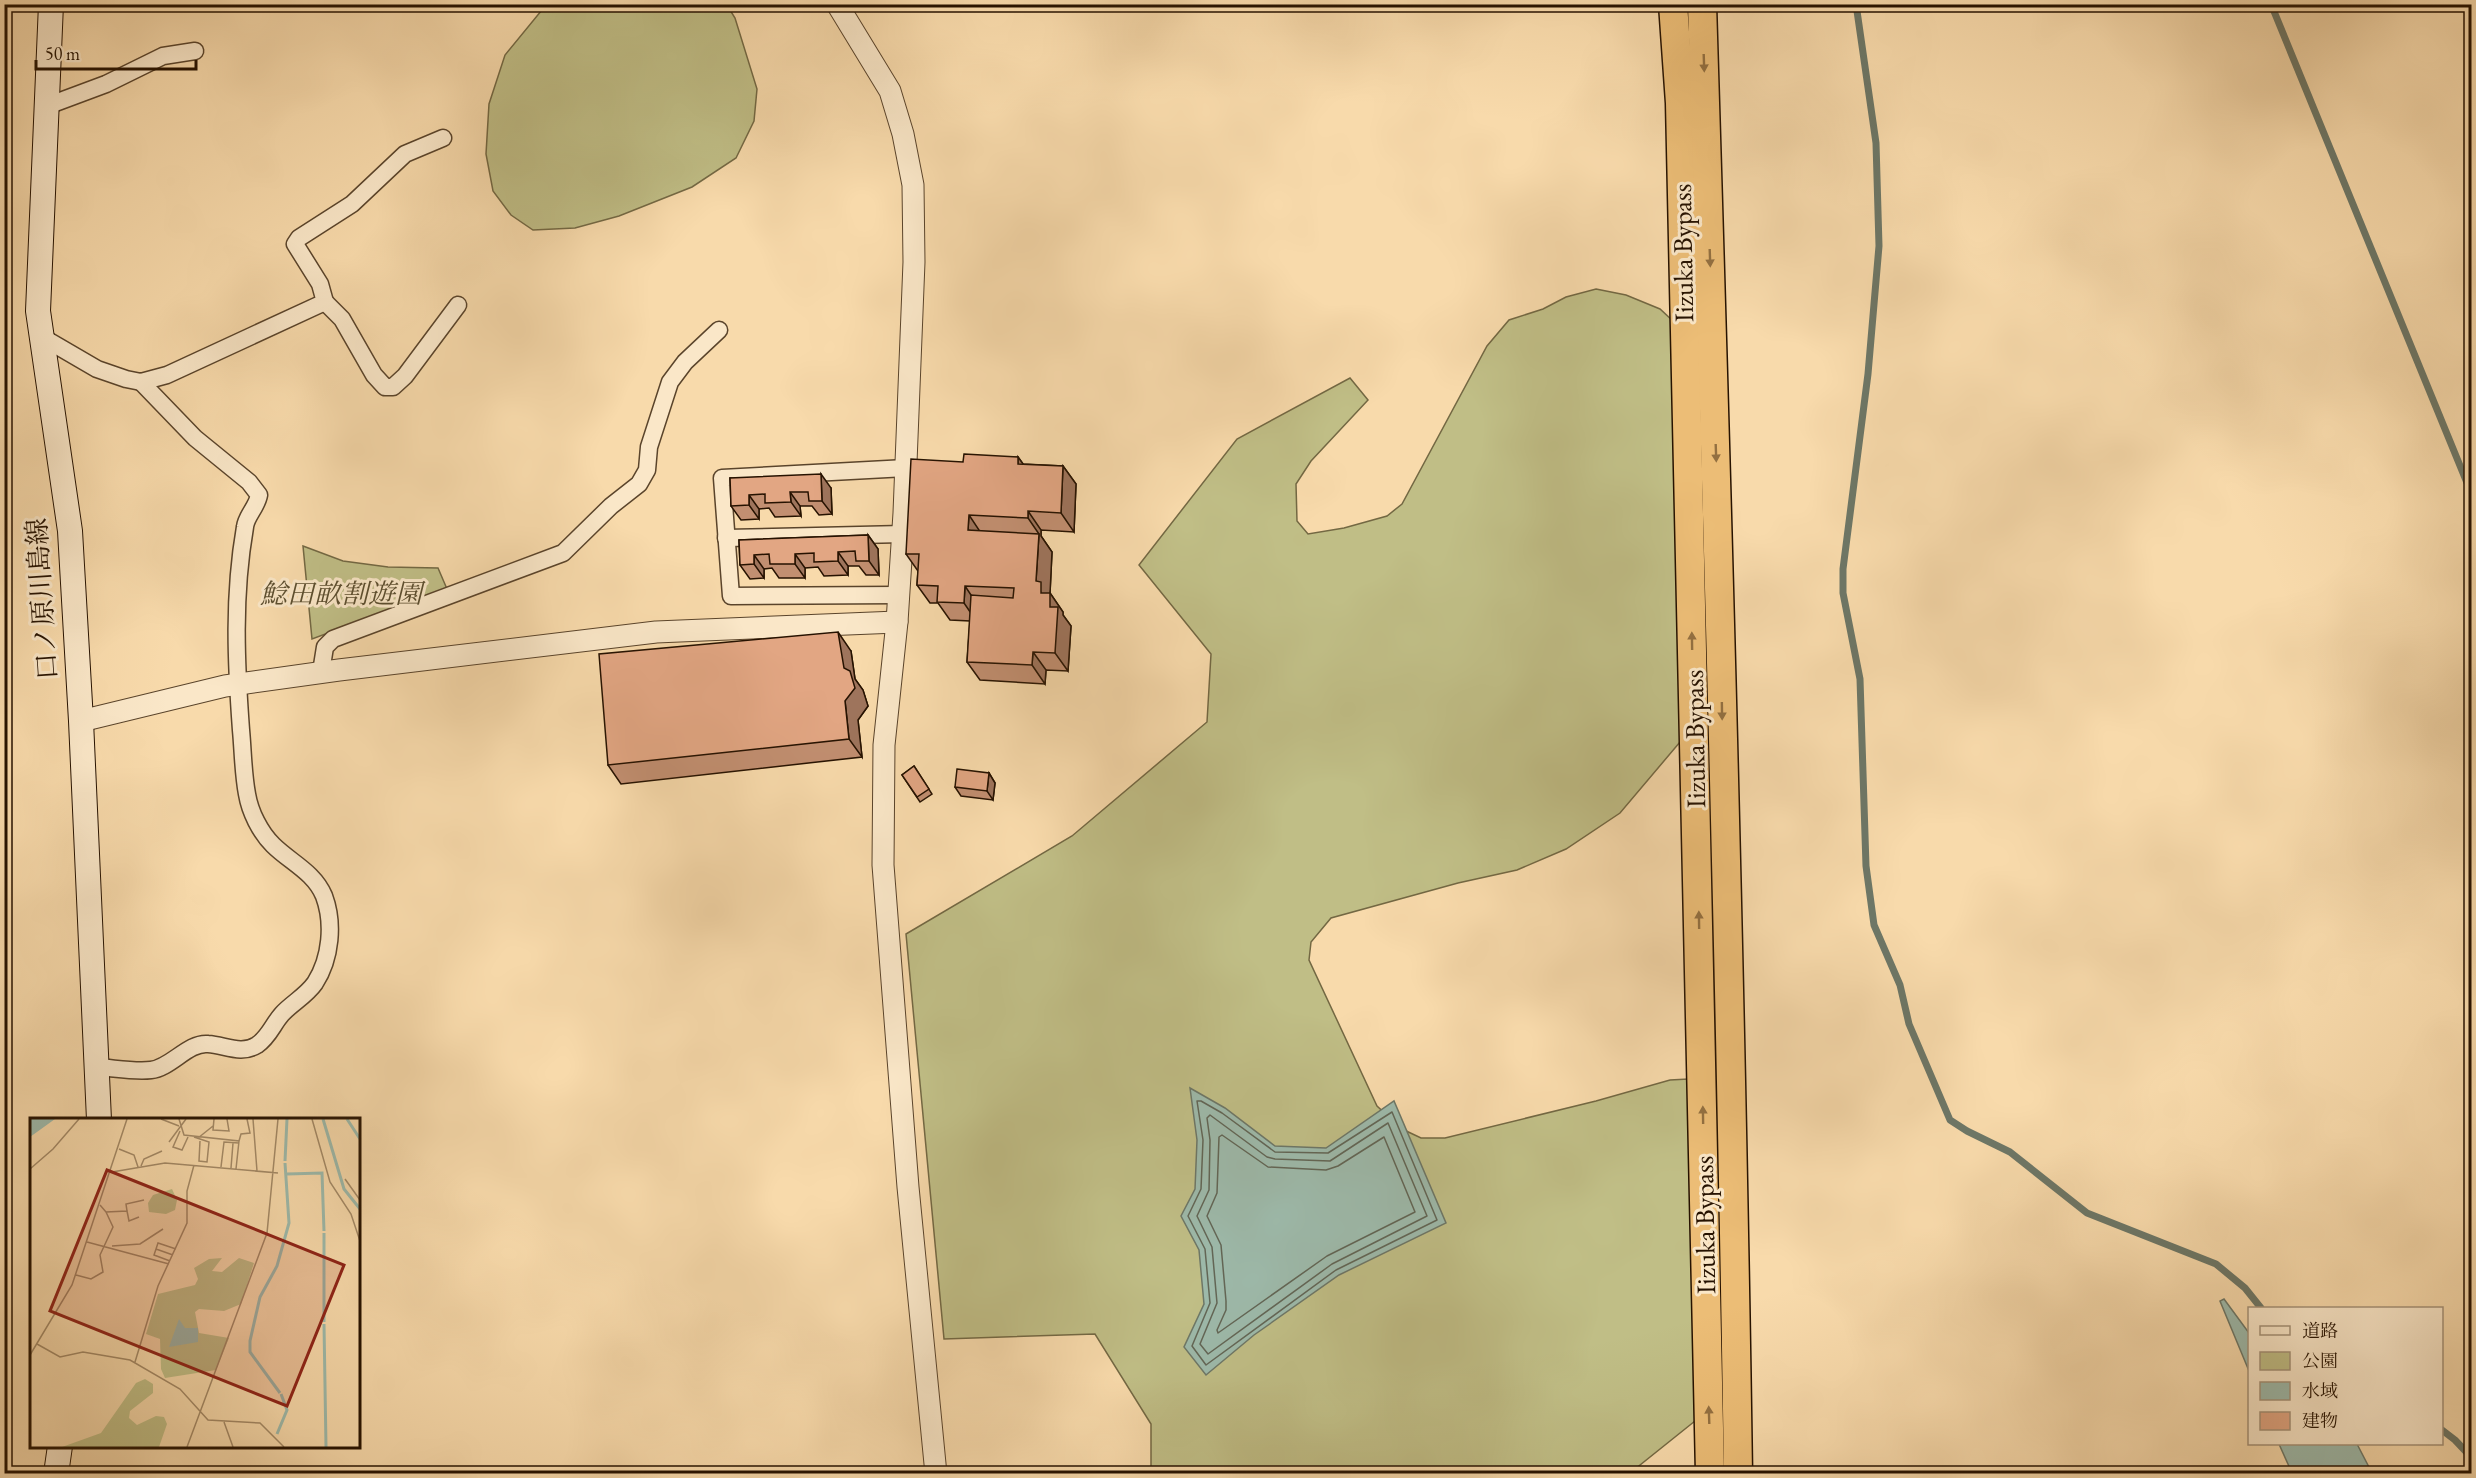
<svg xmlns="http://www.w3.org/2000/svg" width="2476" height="1478" font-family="'EB Garamond','Noto Serif JP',serif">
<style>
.green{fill:#c0be86;stroke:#736843;stroke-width:1.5}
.water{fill:#9dbaab;stroke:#6d7767;stroke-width:1.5}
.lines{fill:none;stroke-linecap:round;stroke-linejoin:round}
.shore{stroke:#626656;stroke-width:1.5}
.stream{stroke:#6d7767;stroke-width:7}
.minor-casing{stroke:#5a442b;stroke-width:19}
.tertiary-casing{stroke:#5a442b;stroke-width:23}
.secondary-casing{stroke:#261200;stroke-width:26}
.trunk-casing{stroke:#261200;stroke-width:31}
.minor{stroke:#fae7c8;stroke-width:16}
.tertiary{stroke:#fae7c8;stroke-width:21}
.secondary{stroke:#fae7c8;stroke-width:24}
.trunk{stroke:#ecbd76;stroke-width:28}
.wall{fill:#c28f71;stroke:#261200;stroke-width:1.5}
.shaded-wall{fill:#9e745c;stroke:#261200;stroke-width:1.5}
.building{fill:#e2a683;stroke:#261200;stroke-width:1.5}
.oneway{fill:#937041}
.labels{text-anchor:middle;stroke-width:6;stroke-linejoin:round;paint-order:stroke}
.street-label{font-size:27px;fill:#261200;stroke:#fae7c8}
.park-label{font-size:27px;font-style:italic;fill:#5c4e2f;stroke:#fae7c8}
.inset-river{fill:none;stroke:#9dbaab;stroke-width:3}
.inset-road{fill:none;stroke:#a48a67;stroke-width:1.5}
.view{fill:#8f2418;fill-opacity:0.15;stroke:#8f2418;stroke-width:3}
.inset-edge{fill:none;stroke:#261200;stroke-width:3}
</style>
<rect width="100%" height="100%" fill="#f8daab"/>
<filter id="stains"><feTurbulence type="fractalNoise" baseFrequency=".00333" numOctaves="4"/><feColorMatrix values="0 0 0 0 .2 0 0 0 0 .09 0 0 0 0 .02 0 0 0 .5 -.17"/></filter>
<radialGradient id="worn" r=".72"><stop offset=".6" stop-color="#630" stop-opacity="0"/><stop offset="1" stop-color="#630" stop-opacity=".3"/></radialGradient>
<g class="green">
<polygon points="546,5 727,5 735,18 757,89 754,121 736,158 692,187 619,216 575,228 533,230 511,215 493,191 486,154 489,104 505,55"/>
<polygon points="1596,289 1626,295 1660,309 1688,335 1691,729 1620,813 1566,849 1517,870 1458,883 1331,918 1311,942 1309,960 1377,1106 1402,1129 1421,1138 1445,1138 1596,1101 1670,1080 1707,1078 1705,1413 1630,1473 1151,1473 1151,1424 1095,1334 944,1339 906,934 1072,836 1207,722 1211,654 1139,565 1237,439 1350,378 1368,400 1311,461 1296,484 1297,521 1308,534 1344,528 1387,516 1402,504 1487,346 1509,320 1543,309 1566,297"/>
<polygon points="303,546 343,561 388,567 438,568 447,589 312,639"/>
</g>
<g class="water">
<polygon points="1190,1088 1225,1108 1275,1146 1326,1148 1394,1101 1446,1223 1339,1275 1254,1335 1206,1375 1184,1347 1204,1304 1199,1250 1181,1216 1195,1189 1197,1140"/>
<polygon points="2224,1299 2249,1333 2249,1371 2220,1301"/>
<polygon points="2279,1444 2357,1444 2372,1473 2292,1473"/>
</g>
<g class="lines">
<g class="shore">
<polygon points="1197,1101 1201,1101 1222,1113 1275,1152 1328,1153 1392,1112 1437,1220 1336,1270 1206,1365 1192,1346 1210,1303 1205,1249 1188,1216 1201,1189 1203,1140"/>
<polygon points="1210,1115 1267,1157 1275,1159 1330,1161 1388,1123 1427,1216 1332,1264 1208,1354 1200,1344 1217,1303 1212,1247 1197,1216 1209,1190 1210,1140 1207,1118"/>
<polygon points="1222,1135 1268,1167 1326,1170 1338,1166 1384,1137 1415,1212 1327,1256 1218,1333 1217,1330 1226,1310 1226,1301 1221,1245 1207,1216 1217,1193 1219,1137"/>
</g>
<g class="stream">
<polyline points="1856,4 1876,143 1879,246 1868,374 1843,569 1843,593 1860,679 1866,866 1874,925 1900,985 1909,1024 1950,1120 1967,1131 2010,1152 2087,1213 2216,1264 2245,1288 2261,1308"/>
<polyline points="2271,4 2472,495"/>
<polyline points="2442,1430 2455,1440 2472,1458"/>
</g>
<g class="minor-casing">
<g id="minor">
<polyline points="47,106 106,84 163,56 195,51"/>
<polyline points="325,302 342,319 374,375 385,387 393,387 405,376 458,305"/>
<polyline points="42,337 97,369 126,379 141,382 167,375 325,302 320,284 295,244 299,238 352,204 405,154 443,138"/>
<polyline points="726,538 903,534"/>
<polyline points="899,595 731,596 722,478 906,468"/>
<polyline points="321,672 325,647 333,639 563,553 611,506 639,484 647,470 649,447 670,382 685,362 719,330"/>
<path d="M97,1067C114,1068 134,1072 151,1070C171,1068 188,1042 208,1044C225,1045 241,1055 257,1045C269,1037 273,1024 282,1014C292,1003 306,996 315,983C331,958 334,923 324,896C314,872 290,862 273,845C260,832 250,812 247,794C243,773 243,751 241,730C236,662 233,596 245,527C246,516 257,507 259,495L249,482L195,438L141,382"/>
</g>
</g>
<g class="tertiary-casing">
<g id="tertiary">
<polyline points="837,4 890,91 903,134 913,185 914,262 904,513 897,622 884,745 883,865 908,1187 936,1474"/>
<polyline points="81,721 225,686 339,670 656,632 897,622"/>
</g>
</g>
<g class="secondary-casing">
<g id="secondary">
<polyline points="51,4 38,311 70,531 81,721 99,1120"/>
<polyline points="56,1474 60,1446"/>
</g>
</g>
<g class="trunk-casing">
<g id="trunk">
<polyline points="1673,4 1680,103 1710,1474"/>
<path d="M1702,4C1717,494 1731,984 1738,1474"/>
</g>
</g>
<use href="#minor" class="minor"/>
<use href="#tertiary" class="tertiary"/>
<use href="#secondary" class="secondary"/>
<use href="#trunk" class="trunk"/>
</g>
<g class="wall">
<polygon points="1018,457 1023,464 1063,466 1076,484 1074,532 1041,530 1041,536 1052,552 1050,593 1063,612 1063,615 1071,626 1068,671 1046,670 1045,684 980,680 967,662 970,621 950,620 938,603 930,603 917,585 918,571 906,554 963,462"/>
<polygon points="730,478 831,488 832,514 819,515 812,506 800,506 801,516 775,517 769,508 759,509 759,519 741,520 731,506"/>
<polygon points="868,535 878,549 879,575 866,575 859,566 848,566 848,575 824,576 818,567 805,568 805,578 779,578 772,568 764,569 764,578 750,579 740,565 739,540"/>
<polygon points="851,651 855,679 863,690 868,706 858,720 862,757 621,784 608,765"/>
<polygon points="914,766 932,794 920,802 902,775"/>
<polygon points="989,773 995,783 993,800 961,796 955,787"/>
</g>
<g class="shaded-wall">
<polygon points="1018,457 1031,475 1018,464"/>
<polygon points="1063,466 1076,484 1074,532 1061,513"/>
<polygon points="821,474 831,488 832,514 822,501"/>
<polygon points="790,492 800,506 801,516 791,502"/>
<polygon points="749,495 759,509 759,519 749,505"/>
<polygon points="1028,511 1041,530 1041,536 1052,552 1050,594 1050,593 1063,612 1063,615 1071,626 1068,671 1055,653 1041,593 1036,581 1039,534 1028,518"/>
<polygon points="969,515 981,533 968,530"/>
<polygon points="868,535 878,549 879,575 869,561"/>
<polygon points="838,552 848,566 848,575 838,561"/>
<polygon points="795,554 805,568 805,578 795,564"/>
<polygon points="754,555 764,569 764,578 754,564"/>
<polygon points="965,586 977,604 977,622 964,603"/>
<polygon points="838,632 851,651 855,679 863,690 868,706 858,720 862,757 849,739"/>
<polygon points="1033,652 1046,670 1045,684 1032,665"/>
<polygon points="989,773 995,783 993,800 987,791"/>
</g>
<g class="building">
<polygon points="964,454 1018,457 1018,464 1063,466 1061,513 1028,511 1028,518 969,515 968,530 1039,534 1036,581 1041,582 1041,593 1050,593 1050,607 1058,607 1055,653 1033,652 1032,665 967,662 971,595 1013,598 1014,588 965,586 964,603 937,602 938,586 917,585 919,554 906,554 911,459 963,462"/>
<polygon points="821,474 822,501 809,501 808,492 790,492 791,502 765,503 765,494 749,495 749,505 731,506 730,478"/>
<polygon points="868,535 869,561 856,561 855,551 838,552 838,561 814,562 814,553 795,554 795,564 770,564 769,554 754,555 754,564 740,565 739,540"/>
<polygon points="838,632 844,668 850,671 855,688 845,701 849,739 608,765 599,654"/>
<polygon points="914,766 929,789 917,797 902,775"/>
<polygon points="957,769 989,773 987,791 955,787"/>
</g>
<defs><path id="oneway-solid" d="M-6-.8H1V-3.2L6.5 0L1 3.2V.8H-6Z" transform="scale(1.5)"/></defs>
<g class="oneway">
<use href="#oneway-solid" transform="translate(1704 63) rotate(88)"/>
<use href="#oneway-solid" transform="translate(1710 258) rotate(88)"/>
<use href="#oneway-solid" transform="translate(1716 453) rotate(88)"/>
<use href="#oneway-solid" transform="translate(1692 641) rotate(-91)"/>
<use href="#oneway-solid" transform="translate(1722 711) rotate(89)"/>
<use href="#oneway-solid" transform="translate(1699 920) rotate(-91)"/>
<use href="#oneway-solid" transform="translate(1703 1115) rotate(-91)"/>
<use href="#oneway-solid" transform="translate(1709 1415) rotate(-92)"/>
</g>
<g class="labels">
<g class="street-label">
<text transform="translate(1683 253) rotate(-91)" y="9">Iizuka Bypass</text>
<text transform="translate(42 599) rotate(-94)" y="9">口ノ原川島線</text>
<text transform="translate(1695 739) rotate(-91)" y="9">Iizuka Bypass</text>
<text transform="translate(1705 1225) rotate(-91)" y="9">Iizuka Bypass</text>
</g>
<g class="park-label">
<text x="341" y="603">鯰田畝割遊園</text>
</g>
</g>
<g transform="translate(30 1118)">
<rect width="330" height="330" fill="#f8daab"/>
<path d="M142,71L147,82L145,92L136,96L119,94L118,85L123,77ZM192,140L182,153L192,154L209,140L224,145L211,186L194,193L169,191L165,194L169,215L199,220L186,252L135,260L131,251L130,221L116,216L128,176L165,167L168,161L164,150L179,141ZM115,261L123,266V275L100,293L99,300L107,307L126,298L134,299L137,306L129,329H32L71,315L106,265Z" fill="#c0be86"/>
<path d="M0,1H25L0,19ZM149,201L155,210H168V224L139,229Z" fill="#9dbaab"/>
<path class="inset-river" d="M293,1L314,71L330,91M317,1L330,21M255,43L257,1M257,56L292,55L294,113M294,115V204M294,206L296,329M250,275L220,234V223L230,179L247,148L259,105L255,45M247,316L257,292L251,276"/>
<path class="inset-road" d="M131,1L149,8M149,1L154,17L209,23L206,51M184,1L183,12L199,13L197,1M223,1L227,53M282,1L300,64L321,96L330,123M150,13L143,29L152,32L158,19M164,19L179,24L177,44L169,43L170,23M168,20L183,8M209,23L211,16L220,15L217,1M139,24L156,1M89,31L104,37L108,49M111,48L114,41L132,33M191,49L194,24L209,25M201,50L203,25M0,51L23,31L49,1M82,54L135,45L248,55M315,61L330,82M70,87L76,94L97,93L96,86L114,82M97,93L99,103L109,99M57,124L139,146M82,128L110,126L133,111M126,131L143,137M140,143L124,137L128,125L146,131M46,157L61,161L73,154L70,137L83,109L76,94M7,226L30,239L53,234L100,242L150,271L178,302L230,305L254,329M0,237L42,167L97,1M105,244L128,168L157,105V73L164,47M194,304L203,329M157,329L237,115L248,1"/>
<path class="view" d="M77,52L314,147L257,288L20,193Z"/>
<rect width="330" height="330" class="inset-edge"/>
</g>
<rect width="2476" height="1478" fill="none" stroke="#f8daab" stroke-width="24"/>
<rect x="6" y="6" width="2464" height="1466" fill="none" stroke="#261200" stroke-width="3"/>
<rect x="12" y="12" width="2452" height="1454" fill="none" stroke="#261200" stroke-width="1.5"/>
<rect x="2248" y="1307" width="195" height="138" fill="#fae7c8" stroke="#a59278" stroke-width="1.5"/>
<rect x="2260" y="1326" width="30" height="9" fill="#fae7c8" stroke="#a59278" stroke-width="1.5"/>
<text x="2302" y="1337" font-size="18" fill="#261200">道路</text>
<rect x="2260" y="1352" width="30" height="18" fill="#c0be86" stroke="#a59278" stroke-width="1.5"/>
<text x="2302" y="1367" font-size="18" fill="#261200">公園</text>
<rect x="2260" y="1382" width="30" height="18" fill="#9dbaab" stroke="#a59278" stroke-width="1.5"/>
<text x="2302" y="1397" font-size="18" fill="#261200">水域</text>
<rect x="2260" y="1412" width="30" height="18" fill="#e2a683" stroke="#a59278" stroke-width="1.5"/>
<text x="2302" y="1427" font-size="18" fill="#261200">建物</text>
<path d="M36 60v9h160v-9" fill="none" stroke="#261200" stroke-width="3"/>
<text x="45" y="60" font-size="18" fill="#261200" stroke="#fae7c8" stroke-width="4.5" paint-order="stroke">50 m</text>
<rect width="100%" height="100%" filter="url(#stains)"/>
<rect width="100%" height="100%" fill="url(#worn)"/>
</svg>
